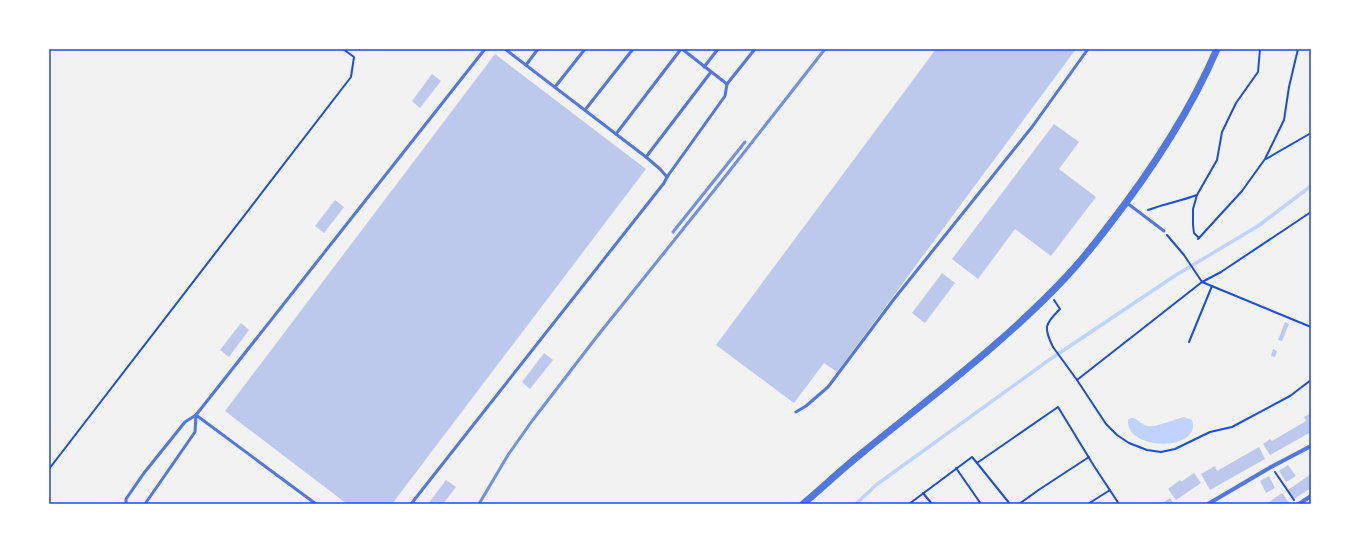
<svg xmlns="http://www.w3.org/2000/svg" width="1360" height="553" font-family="'PT Sans',sans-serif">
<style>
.water{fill:#bfd3fe}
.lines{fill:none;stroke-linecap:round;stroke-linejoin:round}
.stream{stroke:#bfd3fe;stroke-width:3.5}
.building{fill:#bdc9ec}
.path{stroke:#1d4ed8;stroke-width:2}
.service{stroke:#5277de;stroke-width:3}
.minor{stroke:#5277de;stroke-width:4}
.tertiary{stroke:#5277de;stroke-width:7}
.rail{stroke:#7290e2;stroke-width:3}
.neatline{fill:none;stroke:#1d4ed8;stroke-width:1.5}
</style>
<rect width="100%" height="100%" fill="#f2f2f2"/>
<path class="water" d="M1184,417L1192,420C1203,451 1126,452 1128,420C1135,414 1139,424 1147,426C1156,428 1174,419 1184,417Z"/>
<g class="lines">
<polyline class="stream" points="856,504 876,485 1049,360 1176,275 1258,226 1311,186"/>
</g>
<g class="building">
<polygon points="936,49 1076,49 837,372 824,363 794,403 716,345"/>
<polygon points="495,54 646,169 392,504 347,504 225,411"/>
<polygon points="432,74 441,81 420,108 412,101"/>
<polygon points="1054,124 1079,142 1059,169 1096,197 1051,256 1015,229 978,279 952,259"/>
<polygon points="335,200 344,207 324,233 315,226"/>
<polygon points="942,273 955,283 925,323 912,313"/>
<polygon points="1285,322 1289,324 1282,341 1278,340"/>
<polygon points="241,323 249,330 229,357 220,350"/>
<polygon points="1273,349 1277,351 1275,357 1271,356"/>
<polygon points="544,353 553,360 530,389 522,382"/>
<polygon points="1311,413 1311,432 1270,455 1263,444 1270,439 1272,441 1306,421 1304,417"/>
<polygon points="1259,447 1265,459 1210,490 1201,474 1215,466 1217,471"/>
<polygon points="1288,465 1296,476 1286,482 1279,471"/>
<polygon points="1194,473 1201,483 1176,500 1168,489 1180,480 1181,482"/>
<polygon points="1311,474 1311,488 1294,499 1288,490"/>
<polygon points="1269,476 1275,488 1266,493 1260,481"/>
<polygon points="446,480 456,487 443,504 428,504"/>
<polygon points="1282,493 1289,503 1287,504 1266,504"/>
<polygon points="1170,498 1174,504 1161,504"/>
</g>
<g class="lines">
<g class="path">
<polyline points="1266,159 1311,133"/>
<path d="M1148,210C1164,204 1181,201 1197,195"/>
<polyline points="1167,235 1184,255 1202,282 1311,327"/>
<polyline points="1199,238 1242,191 1265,159 1284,120 1289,87 1298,49"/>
<polyline points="1198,239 1199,238 1194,233 1193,225 1193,209 1197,195 1217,160 1222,132 1236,103 1258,72 1260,49"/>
<polyline points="1189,342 1212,286"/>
<polyline points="1053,347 1077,380 1106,424 1117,435 1129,443 1147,450 1161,452 1175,449 1210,432 1232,427 1290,396 1311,380"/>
<path d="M1053,347C1043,327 1045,324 1060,309L1054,300"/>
<polyline points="1077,380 1202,282 1221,272 1311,212"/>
<polyline points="956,468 981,504"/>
<polyline points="49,469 351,77 354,57 343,49"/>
<polyline points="1275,472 1294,500"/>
<polyline points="923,493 932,504"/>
<polyline points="909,504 972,457 977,463"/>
<polyline points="1010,504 977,463 1058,407 1094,466 1119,504"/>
<polyline points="1019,504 1040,489 1089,457"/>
<polyline points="1088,504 1110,490"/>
</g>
<g class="service">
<polyline points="505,49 646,157 660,169 667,177"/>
<polyline points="682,49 727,84"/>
<polyline points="526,65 538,49"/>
<polyline points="704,67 718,49"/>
<polyline points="555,87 585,49"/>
<polyline points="585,110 633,49"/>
<polyline points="616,134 681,49"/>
<polyline points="646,157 711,72"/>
<polyline points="1127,203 1164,231"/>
<polyline points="796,412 806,406 828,387 894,299 1032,127 1088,49"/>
<polyline points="196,415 316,504"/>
<polyline points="126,504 126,499 144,473 185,422 196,415 485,49"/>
<polyline points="145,504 195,432 196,415"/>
<polyline points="411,504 664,183 667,177 725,96 727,84 755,49"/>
</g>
<g class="minor">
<polyline points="1208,504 1271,467 1311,446"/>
<polyline points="1299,504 1311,496"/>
</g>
<path class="tertiary" d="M803,504C823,487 842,469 862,453C932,396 1004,343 1066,277C1080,262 1093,246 1106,229C1149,174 1189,114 1217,49"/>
<g class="rail">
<polyline points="673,232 745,142"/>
<polyline points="479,504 508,455 532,421 595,339 724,178 825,49"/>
</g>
</g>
<rect width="1360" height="553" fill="none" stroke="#ffffff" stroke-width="100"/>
<rect x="50" y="50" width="1260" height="453" class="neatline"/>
</svg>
